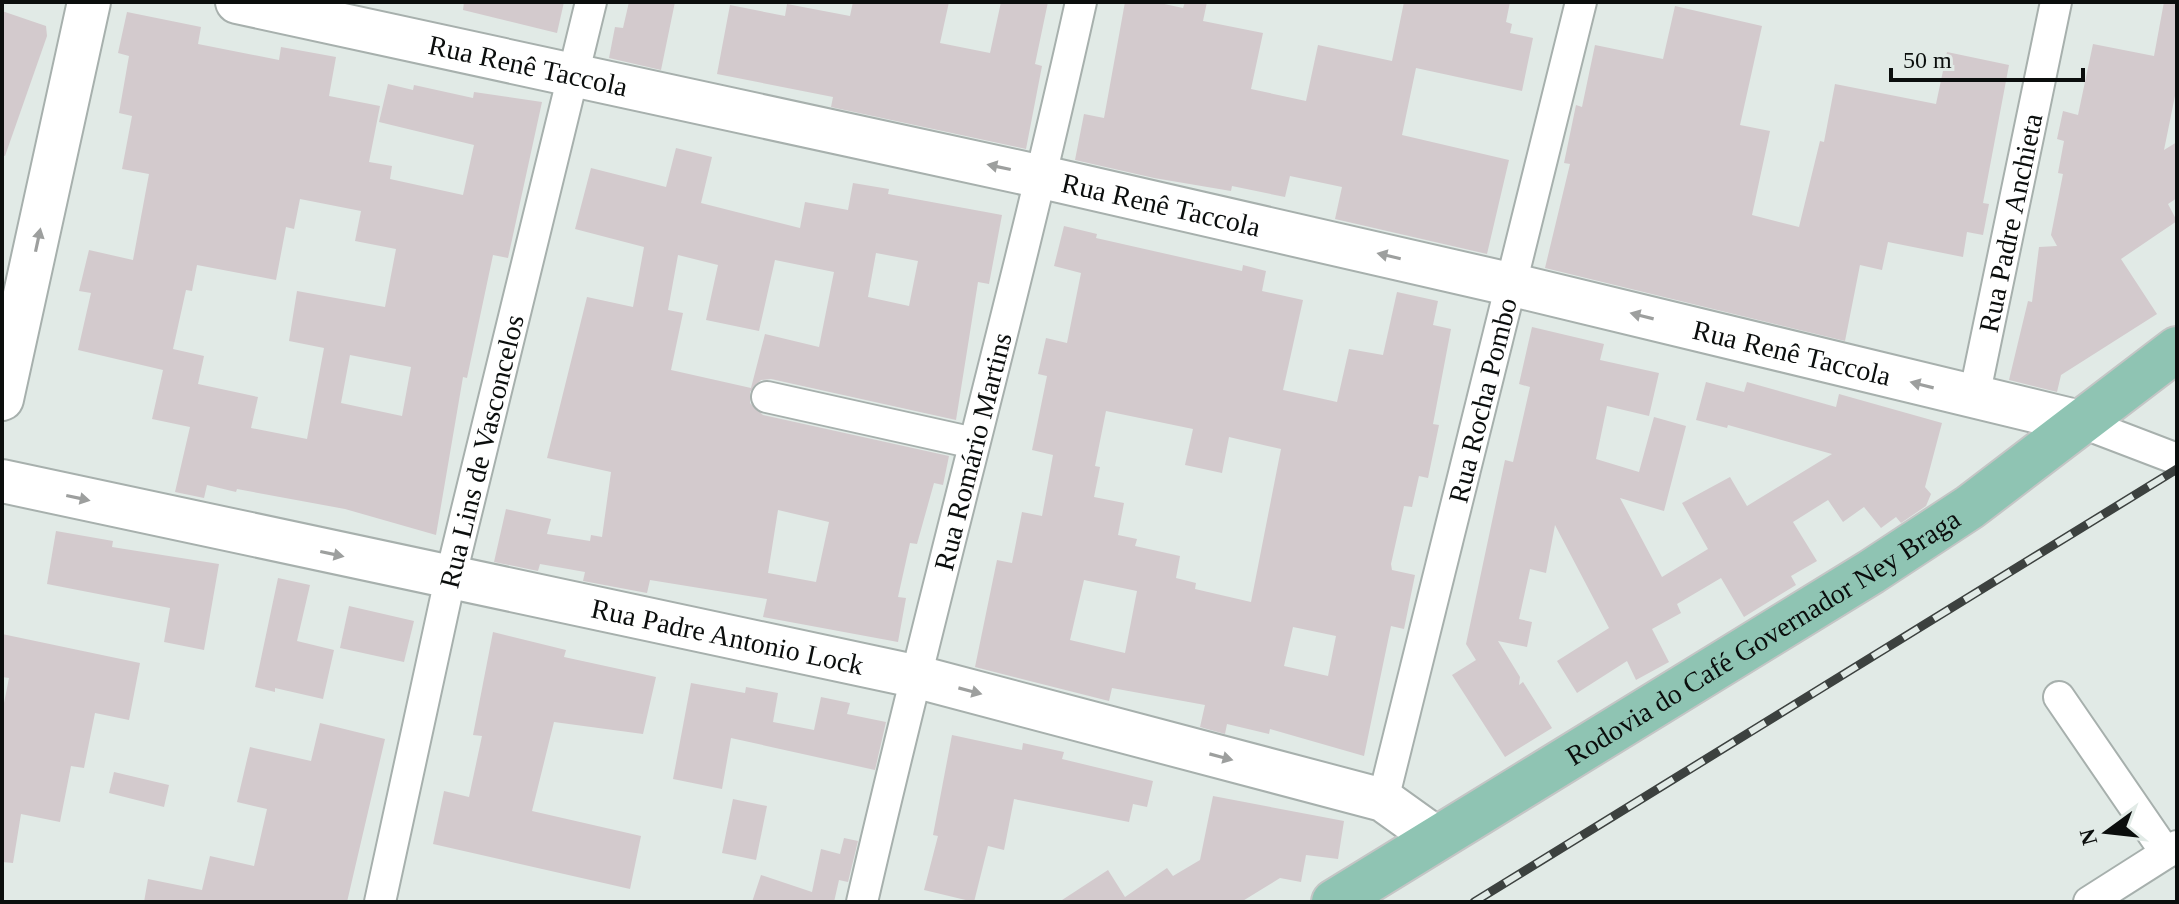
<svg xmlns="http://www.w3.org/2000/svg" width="2179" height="904" font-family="Georgia,serif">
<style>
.building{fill:#d3cacd;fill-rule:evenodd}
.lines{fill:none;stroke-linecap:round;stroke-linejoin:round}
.street-casing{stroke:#a7b0ad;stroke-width:34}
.secondary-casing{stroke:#a7b0ad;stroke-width:46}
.primary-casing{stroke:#c4c5c5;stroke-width:48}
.street{stroke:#fff;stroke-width:30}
.secondary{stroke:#fff;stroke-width:42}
.primary{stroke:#8fc4b3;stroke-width:44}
.rail-casing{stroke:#3c413f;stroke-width:9}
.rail{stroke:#e1eae6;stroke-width:6;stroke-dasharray:18;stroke-linecap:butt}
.oneway{fill:#9d9f9e}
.labels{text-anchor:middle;stroke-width:7;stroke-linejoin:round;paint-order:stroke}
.street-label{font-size:28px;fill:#0b0e0d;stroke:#e1eae6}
</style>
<rect width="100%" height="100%" fill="#e1eae6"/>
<g class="building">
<polygon points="464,2 564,2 557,33 463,10"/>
<polygon points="629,2 675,2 661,70 609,58 615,27 623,28"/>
<polygon points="853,2 949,2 940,43 990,53 1001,2 1048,2 1035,64 1042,66 1026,149 831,107 833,97 717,74 730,5 785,16 787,4 850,16"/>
<polygon points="1125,2 1155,2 1183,8 1185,2 1207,2 1203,21 1263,33 1251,89 1306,101 1318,45 1392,61 1404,2 1510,2 1506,22 1512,24 1510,33 1533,38 1522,91 1416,68 1402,135 1509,160 1487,254 1335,219 1342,187 1290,176 1285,197 1232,186 1231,191 1154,178 1075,160 1084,114 1104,118"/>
<polygon points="2164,2 2177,2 2177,86 2164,150 2177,142 2177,198 2168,204 2177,221 2121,259 2157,314 2061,375 2057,392 2009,380 2028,301 2032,302 2039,247 2057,246 2051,235 2063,174 2058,173 2064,141 2057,139 2063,111 2078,115 2093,44 2154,56"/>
<polygon points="1675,6 1762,26 1740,125 1770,131 1752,215 1799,227 1820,141 1824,142 1835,84 1936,104 1947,52 2009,65 1983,203 1989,204 1983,235 1967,232 1963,257 1888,242 1882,270 1860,265 1845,341 1545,268 1570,164 1564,163 1576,105 1582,107 1595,45 1663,59"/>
<polygon points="2,11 46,26 47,36 5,156 2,155"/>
<path d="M127,12L201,27L198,44L279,60L281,47L336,57L329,96L380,106L369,162L392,166L390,179L463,195L474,145L379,122L388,84L413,90L414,85L473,98L474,92L542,102L508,258L493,255L467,378L463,377L436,535L345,509L237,489L236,492L207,485L204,498L175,492L190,427L152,419L163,370L78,350L91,293L79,291L89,250L133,260L149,174L122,169L132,116L119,113L129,56L118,53ZM300,199L361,211L355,241L396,249L385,307L297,291L289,341L324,348L307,439L251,428L258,397L198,384L204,356L173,349L186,290L192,291L197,265L276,280L286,227L294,229ZM350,355L411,367L402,416L341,403Z"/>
<path d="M676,148L712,157L701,203L800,228L805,202L848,210L853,183L889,189L888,194L1002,215L989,284L978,282L956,420L771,379L761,380L750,392V403L763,415L949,456L943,485L934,483L917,544L910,543L898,597L906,598L898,642L763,617L767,599L650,580L647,593L583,581L585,572L540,564L538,571L494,562L506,509L551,519L547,534L590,541L591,535L602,537L611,472L547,458L587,297L633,307L644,247L575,229L591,168L666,187ZM876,253L918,261L909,306L868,297ZM678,255L718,265L706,320L759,331L775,260L834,272L819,347L765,334L751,388L671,370L683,313L668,310ZM778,510L829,522L816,582L768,573Z"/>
<path d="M1064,226L1097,234L1096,238L1242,271L1243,265L1266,271L1262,291L1303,300L1283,390L1337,402L1349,349L1383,355L1397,292L1438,301L1433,325L1451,329L1433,424L1439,425L1428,478L1419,476L1412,507L1404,506L1391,564L1392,570L1415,575L1404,629L1391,626L1364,756L1270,729L1269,734L1227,724L1225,734L1200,727L1205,705L1112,688L1109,701L975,667L997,560L1012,563L1022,512L1042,516L1053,455L1032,450L1047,376L1038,374L1046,338L1067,343L1081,273L1054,266ZM1106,411L1193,429L1185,465L1222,473L1229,437L1281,449L1251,602L1195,589L1196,583L1176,578L1180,556L1135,546L1137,539L1118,535L1124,503L1094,497L1100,467L1095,466ZM1084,580L1137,591L1125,653L1070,640ZM1293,627L1336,636L1328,676L1284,666Z"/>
<polygon points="1532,327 1604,344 1600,360 1659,373 1649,416 1607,406 1596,459 1639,472 1654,417 1686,426 1664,511 1620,498 1662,577 1708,549 1682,503 1730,477 1747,506 1832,454 1728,425 1727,428 1696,420 1706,382 1744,392 1747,382 1836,407 1839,394 1942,423 1925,487 1931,494 1926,506 1901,523 1896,517 1881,528 1864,507 1843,522 1828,500 1793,522 1817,561 1791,576 1796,585 1744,617 1721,578 1677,604 1681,613 1652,629 1669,662 1636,680 1627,661 1577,693 1557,661 1609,628 1555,525 1546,573 1530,569 1519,619 1532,622 1527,647 1498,641 1520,677 1519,685 1523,682 1552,728 1505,757 1452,675 1476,660 1466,644 1505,460 1513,462 1530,387 1519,384"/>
<polygon points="56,531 113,541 112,547 219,564 204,650 164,642 170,608 47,584"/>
<polygon points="278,578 310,585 297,641 334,650 323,699 275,688 275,692 255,687"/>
<polygon points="349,606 414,621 404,662 340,648"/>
<polygon points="493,632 566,650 564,657 656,677 643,734 554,722 532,811 641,836 630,889 433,844 444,791 469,797 482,736 473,735"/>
<polygon points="2,634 140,663 129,720 95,713 84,768 71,766 60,822 21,814 13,863 2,862 2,713 9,678 2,677"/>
<polygon points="691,683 745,693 746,687 778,693 773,722 814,730 821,697 850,703 847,714 886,722 875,770 731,738 722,789 673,779"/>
<polygon points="320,723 385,739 347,902 144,902 148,879 202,890 210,856 254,866 267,809 237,802 250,747 311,761"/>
<polygon points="952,735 1022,750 1023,743 1064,752 1062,759 1153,781 1147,807 1133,804 1129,822 1014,799 1004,850 988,846 974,902 924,890 938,836 933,835"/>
<polygon points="114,772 169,785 164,807 109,793"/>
<polygon points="1213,796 1344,821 1338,859 1306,855 1301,882 1280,878 1241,902 1059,902 1108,870 1125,897 1167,868 1173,876 1200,860"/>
<polygon points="733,799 767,806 756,860 722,853"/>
<polygon points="844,838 858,841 848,882 839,880 834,902 752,902 761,875 812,892 821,849 840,854"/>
</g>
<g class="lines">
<g class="street-casing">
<g id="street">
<polyline points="767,397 974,443"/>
<path id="s1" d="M1974,397L2056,2"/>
<polyline points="2080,422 2177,459"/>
<polyline points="2059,697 2166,853"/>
<path id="s2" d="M1383,800L1581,2"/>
<path id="s3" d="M380,902L450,579L591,2"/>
<path id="s4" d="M862,902C931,601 1014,304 1081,2"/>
<polyline points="2089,902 2177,846"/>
</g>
</g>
<g class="secondary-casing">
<g id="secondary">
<path id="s5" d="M237,2L1042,177L1509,284L2080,422"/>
<polyline points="2,399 89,2"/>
<path id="s6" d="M2,481L914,676L1383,800L1436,838"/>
</g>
</g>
<g class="primary-casing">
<g id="primary">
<path id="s7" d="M1334,902L1871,572L1970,507L2177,349"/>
</g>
</g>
<use href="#street" class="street"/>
<use href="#secondary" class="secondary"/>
<use href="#primary" class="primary"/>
<g class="rail-casing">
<polyline id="rail" points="1474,902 2177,469"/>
</g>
<use href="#rail" class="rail"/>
</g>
<defs><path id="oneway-solid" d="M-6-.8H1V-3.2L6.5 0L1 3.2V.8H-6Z" transform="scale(2)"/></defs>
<g class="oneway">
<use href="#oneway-solid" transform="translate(999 167) rotate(-168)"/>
<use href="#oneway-solid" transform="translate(38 240) rotate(-78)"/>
<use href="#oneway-solid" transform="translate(1389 256) rotate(-167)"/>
<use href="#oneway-solid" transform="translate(1642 316) rotate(-166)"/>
<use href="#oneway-solid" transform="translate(1922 385) rotate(-166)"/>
<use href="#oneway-solid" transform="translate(78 498) rotate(12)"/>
<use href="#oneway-solid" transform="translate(332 554) rotate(12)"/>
<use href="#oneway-solid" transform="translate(970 691) rotate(15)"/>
<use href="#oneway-solid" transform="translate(1221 757) rotate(15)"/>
</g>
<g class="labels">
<g class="street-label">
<text dy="10" stroke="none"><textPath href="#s5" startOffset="298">Rua Renê Taccola</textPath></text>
<text dy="10" stroke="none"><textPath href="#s5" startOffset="946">Rua Renê Taccola</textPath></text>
<text dy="10" stroke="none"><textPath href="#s1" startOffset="178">Rua Padre Anchieta</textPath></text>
<text dy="10" stroke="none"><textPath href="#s5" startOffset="1594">Rua Renê Taccola</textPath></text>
<text dy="10" stroke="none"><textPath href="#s2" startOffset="412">Rua Rocha Pombo</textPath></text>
<text dy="10" stroke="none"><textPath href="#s3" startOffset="462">Rua Lins de Vasconcelos</textPath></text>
<text dy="10" stroke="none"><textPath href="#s4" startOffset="464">Rua Romário Martins</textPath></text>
<text dy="10" stroke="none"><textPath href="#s6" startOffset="742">Rua Padre Antonio Lock</textPath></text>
<text dy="10" stroke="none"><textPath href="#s7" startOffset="504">Rodovia do Café Governador Ney Braga</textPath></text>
</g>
</g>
<rect width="2179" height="904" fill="none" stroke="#0b0e0d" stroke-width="8"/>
<g transform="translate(2107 832) rotate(255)" stroke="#e1eae6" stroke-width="6" paint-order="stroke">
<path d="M0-6L14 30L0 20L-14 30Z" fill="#0b0e0d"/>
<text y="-12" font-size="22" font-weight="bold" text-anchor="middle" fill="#0b0e0d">N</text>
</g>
<path d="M1891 68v12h192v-12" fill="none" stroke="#0b0e0d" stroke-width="4"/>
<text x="1903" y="68" font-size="24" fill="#0b0e0d" stroke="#e1eae6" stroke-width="6" paint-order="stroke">50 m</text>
</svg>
